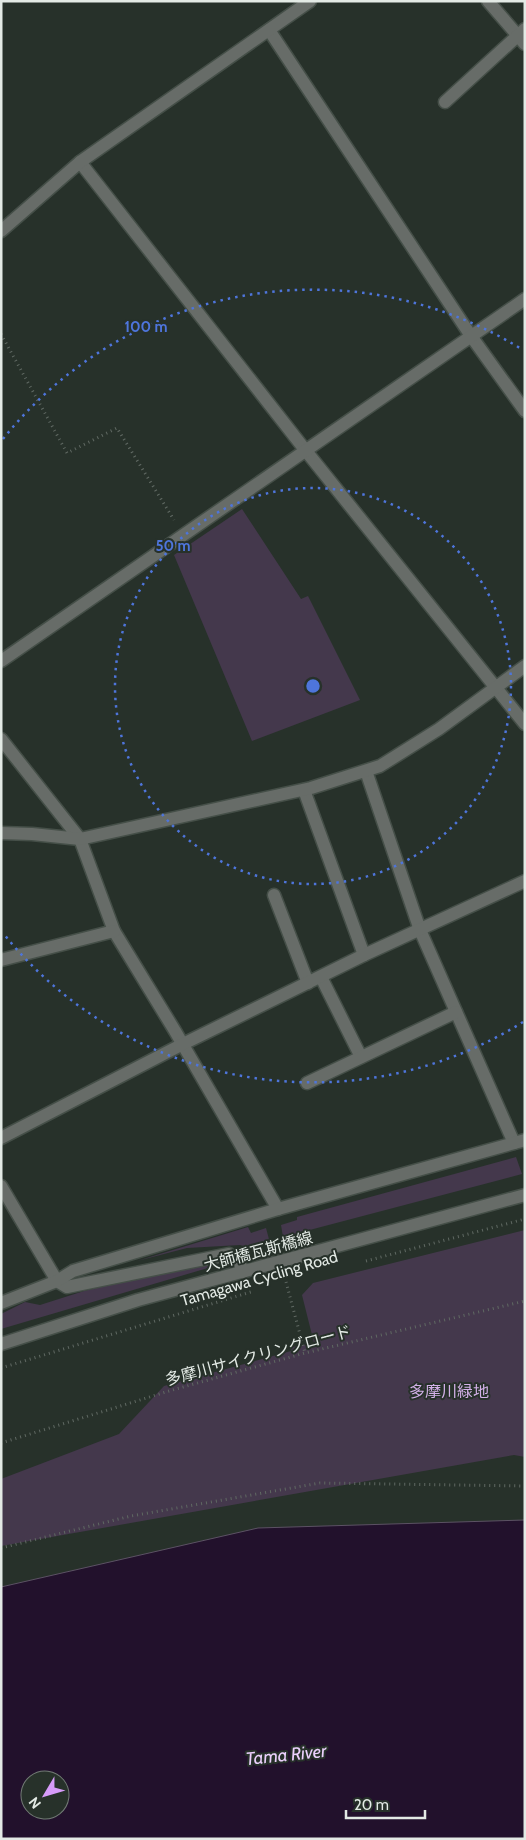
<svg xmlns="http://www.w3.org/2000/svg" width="526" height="1840" font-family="Cabin,'Noto Sans JP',sans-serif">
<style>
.green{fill:#44384c}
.water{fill:#22112c;stroke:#5c5264;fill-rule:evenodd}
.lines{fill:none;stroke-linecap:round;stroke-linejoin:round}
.minor-casing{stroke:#454f48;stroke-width:15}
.path{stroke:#606963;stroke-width:3;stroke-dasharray:1 4;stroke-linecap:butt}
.minor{stroke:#676c68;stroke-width:12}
.ring{fill:none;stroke:#4e75db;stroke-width:2.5;stroke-dasharray:2.5 5}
.labels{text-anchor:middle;stroke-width:4;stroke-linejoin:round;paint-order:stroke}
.street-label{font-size:16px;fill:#e3eae5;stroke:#27312a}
.park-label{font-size:16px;fill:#d2b0e7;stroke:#27312a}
.water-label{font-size:18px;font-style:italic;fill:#ecd0fd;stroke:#27312a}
.centre{fill:#4e75db;stroke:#27312a;stroke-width:2.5}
.ring-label{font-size:15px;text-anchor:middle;font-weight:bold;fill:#4e75db;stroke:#27312a;stroke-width:4;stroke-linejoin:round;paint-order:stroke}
</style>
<rect width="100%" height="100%" fill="#27312a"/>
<g class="green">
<polygon points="242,509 301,599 308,596 360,700 252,741 174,555"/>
<polygon points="516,1157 522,1174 283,1237 281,1225 297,1220 297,1217"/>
<polygon points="248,1227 251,1233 266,1228 270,1243 255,1249 240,1245 187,1248 137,1261"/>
<polygon points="525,1230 525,1457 514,1455 1,1546 1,1479 119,1434 164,1386 291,1351 292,1347 314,1343 302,1295 313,1283"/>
<polygon points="217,1262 218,1265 1,1329 1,1314 25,1302 40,1305 84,1291 188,1266"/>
</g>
<path class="water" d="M525,1520V1839H1V1587L258,1528ZM30,1780H60V1810H30Z"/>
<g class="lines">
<g class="minor-casing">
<g id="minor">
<polyline points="488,1 525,44"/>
<polyline points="269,30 471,336 525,411"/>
<polyline points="445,102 525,29"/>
<polyline points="80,162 306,451 525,724"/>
<polyline points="1,231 80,162 310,1"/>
<polyline points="1,661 525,299"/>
<polyline points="1,739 80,839 114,931 175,1031 278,1209"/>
<polyline points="366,771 420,930 514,1143"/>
<polyline points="304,790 364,955"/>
<polyline points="1,833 32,834 80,839 311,788 380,766 439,729 525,666"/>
<polyline points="274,895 308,983"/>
<polyline points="1,960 114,931"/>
<polyline points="321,977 361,1057"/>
<polyline points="307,1083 456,1012"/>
<polyline points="1,1138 183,1044 364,955 525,881"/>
<polyline points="1,1186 57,1281 67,1287 229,1254 238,1259 243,1272"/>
<polyline points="1,1303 57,1281 73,1271 278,1209 525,1140"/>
<polyline points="1,1344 138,1300 525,1195"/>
</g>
</g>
<g class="path">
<polyline points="1,334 67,453 117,428 174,520"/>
<polyline points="366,1261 525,1219"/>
<polyline points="286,1282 305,1353"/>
<polyline points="1,1368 254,1291"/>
<polyline points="1,1443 169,1391 305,1353 525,1301"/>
<polyline points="1,1548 131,1516 320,1483 525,1486"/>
</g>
<use href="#minor" class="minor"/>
</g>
<g class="ring">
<circle cx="313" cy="686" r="198"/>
<path d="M523 1022A396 396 0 0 1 3 933M3 439A396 396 0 0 1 523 350"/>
</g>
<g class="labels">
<g class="street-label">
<text transform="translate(258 1251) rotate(-15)" y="6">大師橋瓦斯橋線</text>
<text transform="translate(259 1278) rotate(-16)" y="6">Tamagawa Cycling Road</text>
<text transform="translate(258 1355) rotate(-15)" y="6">多摩川サイクリングロード</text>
</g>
<g class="park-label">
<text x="449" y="1397">多摩川緑地</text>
</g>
<g class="water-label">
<text transform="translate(286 1755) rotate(-6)" y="6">Tama River</text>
</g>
</g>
<circle cx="313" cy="686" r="8" class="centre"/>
<g class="ring-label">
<text x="146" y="332">100 m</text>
<text x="173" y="551">50 m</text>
</g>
<rect width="526" height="1840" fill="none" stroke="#e3eae5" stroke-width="5"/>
<g transform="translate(45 1795) rotate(232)"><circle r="24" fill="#27312a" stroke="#727b75"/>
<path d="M0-4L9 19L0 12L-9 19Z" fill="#d69bf9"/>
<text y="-8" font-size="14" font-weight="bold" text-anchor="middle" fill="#e3eae5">N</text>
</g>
<path d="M346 1810v8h79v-8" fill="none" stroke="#e3eae5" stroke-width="2.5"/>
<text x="354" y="1810" font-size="15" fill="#e3eae5" stroke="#27312a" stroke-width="4" paint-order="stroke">20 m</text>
</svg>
